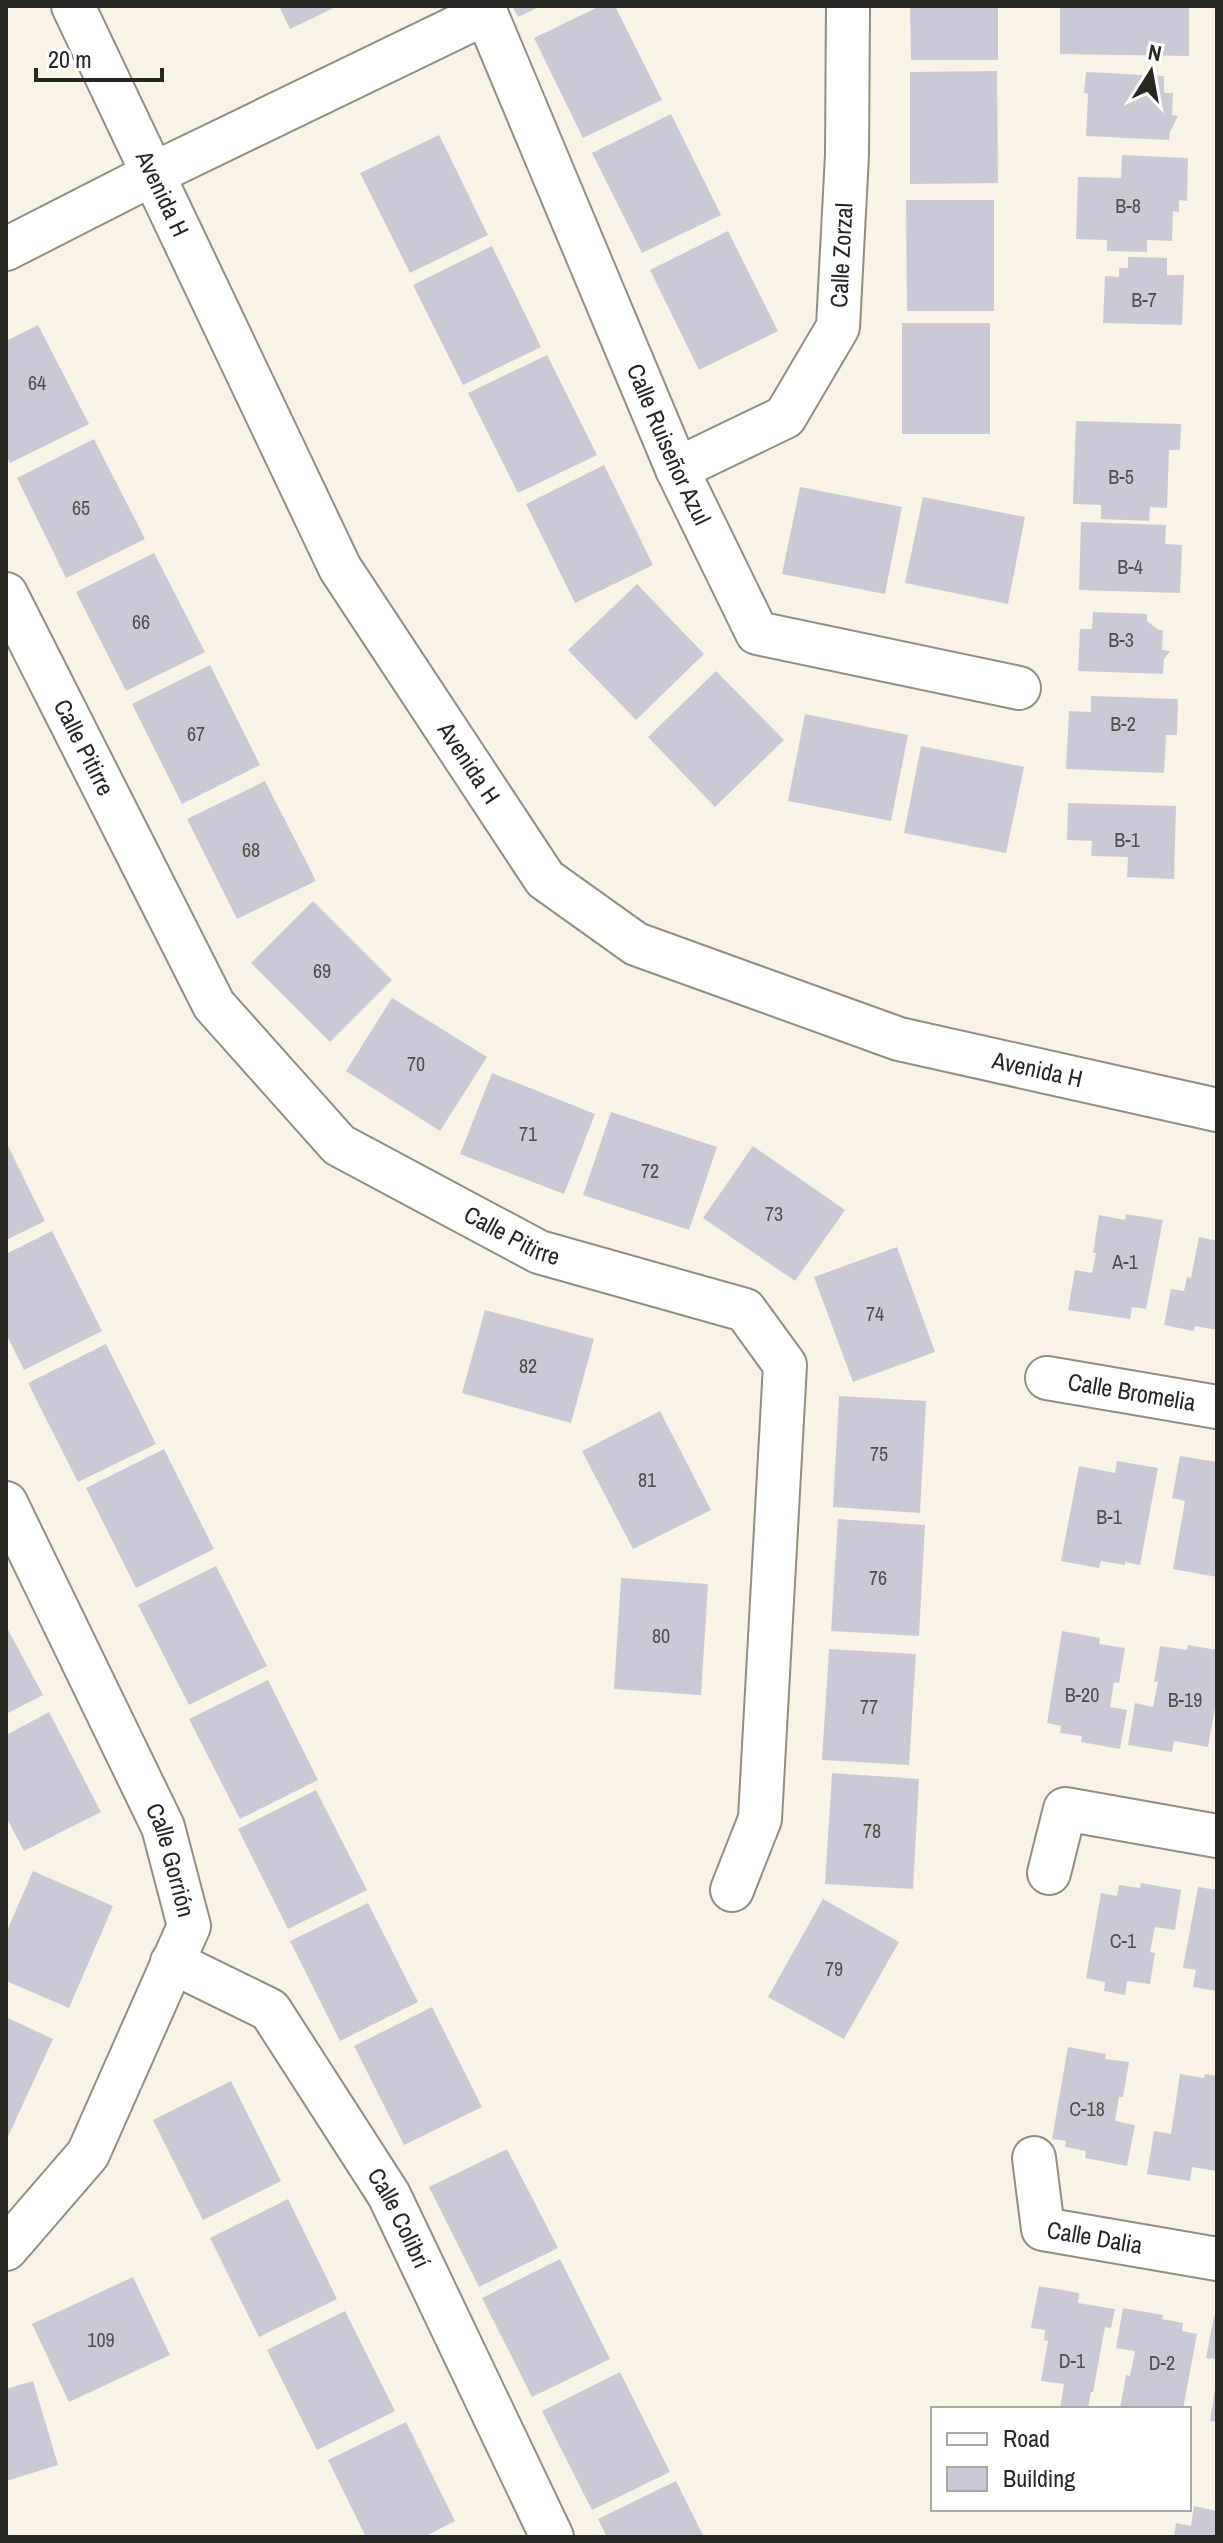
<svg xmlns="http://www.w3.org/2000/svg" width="1223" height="2543" font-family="'Archivo Narrow',sans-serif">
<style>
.building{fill:#ccc9d6}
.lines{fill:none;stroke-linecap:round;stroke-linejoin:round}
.street-casing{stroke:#948e82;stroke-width:46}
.street{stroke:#fff;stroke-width:42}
.labels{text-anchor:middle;stroke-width:8;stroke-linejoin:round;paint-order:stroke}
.number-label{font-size:20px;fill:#514f4e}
.street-label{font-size:24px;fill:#282621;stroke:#fff}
</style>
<rect width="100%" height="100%" fill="#f9f3e5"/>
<g class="building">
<polygon points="279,6 338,6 290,29"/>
<polygon points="512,6 541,6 518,17"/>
<polygon points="600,6 615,6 662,100 583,138 534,38"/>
<polygon points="910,6 998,6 998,60 911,60"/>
<polygon points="1123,6 1189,8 1189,56 1060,54 1060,7 1123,8"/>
<polygon points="997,71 998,183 910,184 910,72"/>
<polygon points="1086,72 1164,76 1164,93 1173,93 1172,115 1178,116 1170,132 1169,140 1086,136 1088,94 1084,93"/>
<polygon points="671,114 721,215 642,253 592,153"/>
<polygon points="439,135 488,235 410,273 360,173"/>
<polygon points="1122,155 1188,158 1187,201 1179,200 1179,212 1173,211 1172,241 1147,240 1147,252 1107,251 1107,240 1076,239 1078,177 1121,178"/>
<polygon points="906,200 994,200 994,311 907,311"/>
<polygon points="728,231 778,331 699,370 650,270"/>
<polygon points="492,246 541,347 463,385 413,285"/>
<polygon points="1128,257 1167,258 1167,275 1184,275 1182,325 1103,323 1105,276 1119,277 1119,268 1128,268"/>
<rect x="902" y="323" width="88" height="111"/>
<polygon points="38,325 89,424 10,463 6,455 6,341"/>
<polygon points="547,355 597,455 518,493 468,393"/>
<polygon points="1076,421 1181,424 1180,450 1169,450 1167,508 1150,507 1149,521 1101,519 1101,505 1073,504"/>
<polygon points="94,439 145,539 66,578 17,478"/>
<polygon points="604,465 653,565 575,603 526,504"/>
<polygon points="800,487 902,507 885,594 782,574"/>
<polygon points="923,497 1025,517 1008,604 905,583"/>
<polygon points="1081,522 1166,525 1165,544 1182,545 1180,593 1079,590"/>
<polygon points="154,553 205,652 126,691 76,592"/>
<polygon points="637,584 704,654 636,720 568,650"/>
<polygon points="1093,612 1147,614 1147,621 1159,630 1163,630 1162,650 1170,651 1164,659 1163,674 1078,671 1080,629 1092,629"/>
<polygon points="210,665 260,765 182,804 132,704"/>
<polygon points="716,671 784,740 715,807 648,737"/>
<polygon points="1091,696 1178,699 1177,735 1166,735 1164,773 1066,769 1069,711 1091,712"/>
<polygon points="805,714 908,735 891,821 788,801"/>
<polygon points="921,746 1024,767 1006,853 904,833"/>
<polygon points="265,781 316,881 237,919 187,819"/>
<polygon points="1068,803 1176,806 1174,879 1127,877 1128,857 1091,856 1092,841 1067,840"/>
<polygon points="313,901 392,980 330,1042 251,963"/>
<polygon points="392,998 487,1057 440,1131 346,1071"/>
<polygon points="492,1073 595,1114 564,1194 460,1154"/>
<polygon points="611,1112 717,1147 689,1230 583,1195"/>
<polygon points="6,1142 45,1221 6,1240"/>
<polygon points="753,1146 845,1210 795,1281 703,1218"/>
<polygon points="1126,1214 1163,1220 1146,1309 1132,1307 1130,1319 1068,1310 1075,1270 1092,1273 1096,1253 1093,1253 1099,1215 1125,1220"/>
<polygon points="52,1231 102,1331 24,1370 6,1334 6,1254"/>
<polygon points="1199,1237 1217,1241 1217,1330 1195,1326 1194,1331 1164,1325 1171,1289 1184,1291 1187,1277 1191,1278"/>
<polygon points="897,1247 935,1352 853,1382 814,1277"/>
<polygon points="485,1310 594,1339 571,1423 462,1393"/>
<polygon points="106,1344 156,1444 78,1482 28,1383"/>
<polygon points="839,1396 926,1401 920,1513 833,1507"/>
<polygon points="660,1411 711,1510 633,1549 582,1451"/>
<polygon points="164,1449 214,1549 136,1588 86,1488"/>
<polygon points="1180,1456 1217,1462 1217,1577 1173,1569 1185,1501 1172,1498"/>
<polygon points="1117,1461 1158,1468 1140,1565 1125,1562 1125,1565 1101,1561 1099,1568 1061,1561 1079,1466 1115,1473"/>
<polygon points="838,1519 925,1525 919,1636 831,1631"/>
<polygon points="216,1566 267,1666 189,1705 138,1605"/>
<polygon points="621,1578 708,1584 701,1695 614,1689"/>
<polygon points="6,1626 43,1695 6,1714"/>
<polygon points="1062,1631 1100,1638 1099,1644 1125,1648 1119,1683 1114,1682 1110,1707 1127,1710 1120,1749 1081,1742 1082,1736 1060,1733 1061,1726 1047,1723"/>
<polygon points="1188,1645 1217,1650 1217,1697 1208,1747 1174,1741 1172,1752 1128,1745 1135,1703 1153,1707 1158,1682 1154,1682 1160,1646 1187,1650"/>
<polygon points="829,1649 916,1654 909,1765 822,1760"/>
<polygon points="268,1680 318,1780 240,1819 189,1719"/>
<polygon points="49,1712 101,1812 24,1851 6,1817 6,1735"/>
<polygon points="832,1773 919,1779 913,1889 825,1884"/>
<polygon points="316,1790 367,1890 288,1929 238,1829"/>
<polygon points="33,1871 113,1906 69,2008 6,1981 6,1933"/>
<polygon points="1141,1883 1181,1890 1175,1930 1155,1927 1150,1952 1155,1953 1150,1984 1127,1981 1125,1995 1104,1991 1105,1982 1086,1978 1101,1893 1117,1896 1119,1885 1140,1888"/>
<polygon points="1198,1887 1217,1890 1217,1991 1193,1987 1196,1970 1183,1968"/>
<polygon points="823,1899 899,1942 844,2039 768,1997"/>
<polygon points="368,1903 418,2002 340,2041 290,1941"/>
<polygon points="432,2007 482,2107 404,2145 354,2046"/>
<polygon points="6,2017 53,2039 6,2141"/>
<polygon points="1068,2047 1106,2054 1105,2059 1129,2062 1123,2097 1119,2097 1115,2121 1135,2125 1127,2166 1085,2158 1086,2151 1065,2147 1066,2141 1052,2139"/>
<polygon points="1180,2074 1204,2078 1205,2074 1217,2076 1217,2171 1192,2167 1190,2181 1147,2174 1154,2131 1171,2134"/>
<polygon points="231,2081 281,2181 203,2220 153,2120"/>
<polygon points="507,2149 558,2248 479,2287 429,2187"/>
<polygon points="288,2199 337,2299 259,2337 210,2238"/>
<polygon points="560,2259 610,2359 532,2397 482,2298"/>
<polygon points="133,2277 170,2355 69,2402 32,2324"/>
<polygon points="1039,2286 1079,2293 1078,2303 1115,2309 1111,2328 1105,2327 1093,2392 1091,2392 1088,2409 1060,2409 1064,2384 1041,2381 1048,2341 1044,2340 1045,2330 1031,2328"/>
<polygon points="1123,2308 1163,2315 1162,2319 1183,2323 1182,2331 1197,2334 1183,2409 1120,2409 1126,2375 1130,2376 1135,2351 1116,2348"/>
<polygon points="345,2311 395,2411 317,2450 267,2350"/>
<polygon points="1214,2316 1217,2316 1217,2359 1206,2358"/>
<polygon points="620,2372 670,2472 592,2510 542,2411"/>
<polygon points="33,2381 58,2465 6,2481 6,2389"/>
<polygon points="1215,2389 1217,2389 1217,2422 1210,2421"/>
<polygon points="406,2422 455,2521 424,2537 366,2537 328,2460"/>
<polygon points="676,2481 704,2537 607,2537 598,2519"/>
<polygon points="1194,2506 1217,2511 1217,2537 1174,2537 1176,2523 1191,2526"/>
</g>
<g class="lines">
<g class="street-casing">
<g id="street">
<path id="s1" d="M73,6L340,568L545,879L636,944L899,1039L1217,1110"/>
<path id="s2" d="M483,6L677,469L757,633L1019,688"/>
<polyline points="6,249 153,174 486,13"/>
<path id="s3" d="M677,469L785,417L838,327L847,155L848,6"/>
<path id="s4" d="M6,594L214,1005L339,1145L539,1252L745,1310L785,1365L760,1819L732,1890"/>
<path id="s5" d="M1047,1378L1217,1407"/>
<path id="s6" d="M6,1503L163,1827L189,1926L88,2154L6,2249"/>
<polyline points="1049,1873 1065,1809 1217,1836"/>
<path id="s7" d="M172,1962L270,2010L389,2195L552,2537"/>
<path id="s8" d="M1034,2158L1043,2229L1217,2259"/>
</g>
</g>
<use href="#street" class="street"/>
</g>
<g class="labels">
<g class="number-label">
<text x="1128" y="213">B-8</text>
<text x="1144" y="307">B-7</text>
<text x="37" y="390">64</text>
<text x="1121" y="484">B-5</text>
<text x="81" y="515">65</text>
<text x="1130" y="574">B-4</text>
<text x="141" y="629">66</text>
<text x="1121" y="647">B-3</text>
<text x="1123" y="731">B-2</text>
<text x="196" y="741">67</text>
<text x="1127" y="847">B-1</text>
<text x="251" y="857">68</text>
<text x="322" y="978">69</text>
<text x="416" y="1071">70</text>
<text x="528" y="1141">71</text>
<text x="650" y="1178">72</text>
<text x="774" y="1221">73</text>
<text x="1125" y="1269">A-1</text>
<text x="875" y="1321">74</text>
<text x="528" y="1373">82</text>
<text x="879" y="1461">75</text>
<text x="647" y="1487">81</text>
<text x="1109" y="1524">B-1</text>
<text x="878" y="1585">76</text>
<text x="661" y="1643">80</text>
<text x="1082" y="1702">B-20</text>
<text x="1185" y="1707">B-19</text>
<text x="869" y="1714">77</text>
<text x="872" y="1838">78</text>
<text x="1123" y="1948">C-1</text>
<text x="834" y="1976">79</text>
<text x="1087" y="2116">C-18</text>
<text x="101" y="2347">109</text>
<text x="1072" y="2368">D-1</text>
<text x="1162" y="2370">D-2</text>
</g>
<g class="street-label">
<text dy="8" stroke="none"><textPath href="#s1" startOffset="208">Avenida H</textPath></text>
<text dy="8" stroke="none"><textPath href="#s3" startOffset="296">Calle Zorzal</textPath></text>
<text dy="8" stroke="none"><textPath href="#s2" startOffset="476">Calle Ruiseñor Azul</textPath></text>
<text dy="8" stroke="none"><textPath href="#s4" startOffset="172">Calle Pitirre</textPath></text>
<text dy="8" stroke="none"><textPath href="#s1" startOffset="856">Avenida H</textPath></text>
<text dy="8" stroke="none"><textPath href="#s1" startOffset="1528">Avenida H</textPath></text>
<text dy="8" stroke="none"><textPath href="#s4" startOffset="844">Calle Pitirre</textPath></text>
<text dy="8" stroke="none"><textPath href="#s5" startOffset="86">Calle Bromelia</textPath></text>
<text dy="8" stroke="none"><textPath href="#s6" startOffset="394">Calle Gorrión</textPath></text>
<text dy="8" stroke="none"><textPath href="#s7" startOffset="354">Calle Colibrí</textPath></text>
<text dy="8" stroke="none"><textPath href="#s8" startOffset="124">Calle Dalia</textPath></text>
</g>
</g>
<rect width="1223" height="2543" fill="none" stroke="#282621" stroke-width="16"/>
<rect x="931" y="2407" width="260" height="104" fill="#ffffff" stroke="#a9a8a6" stroke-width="2"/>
<rect x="947" y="2433" width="40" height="12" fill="#ffffff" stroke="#a9a8a6" stroke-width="2"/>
<text x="1003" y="2447" font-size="24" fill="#282621">Road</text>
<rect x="947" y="2467" width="40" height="24" fill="#ccc9d6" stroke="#a9a8a6" stroke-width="2"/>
<text x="1003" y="2487" font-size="24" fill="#282621">Building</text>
<g transform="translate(1151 72) rotate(11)" stroke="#ffffff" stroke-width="6" paint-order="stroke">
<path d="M0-6L14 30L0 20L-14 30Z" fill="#282621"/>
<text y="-12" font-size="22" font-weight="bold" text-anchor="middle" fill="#282621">N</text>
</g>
<path d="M36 68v12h126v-12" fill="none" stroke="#282621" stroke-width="4"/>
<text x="48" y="68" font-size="24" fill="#282621" stroke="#ffffff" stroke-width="6" paint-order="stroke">20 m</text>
</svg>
